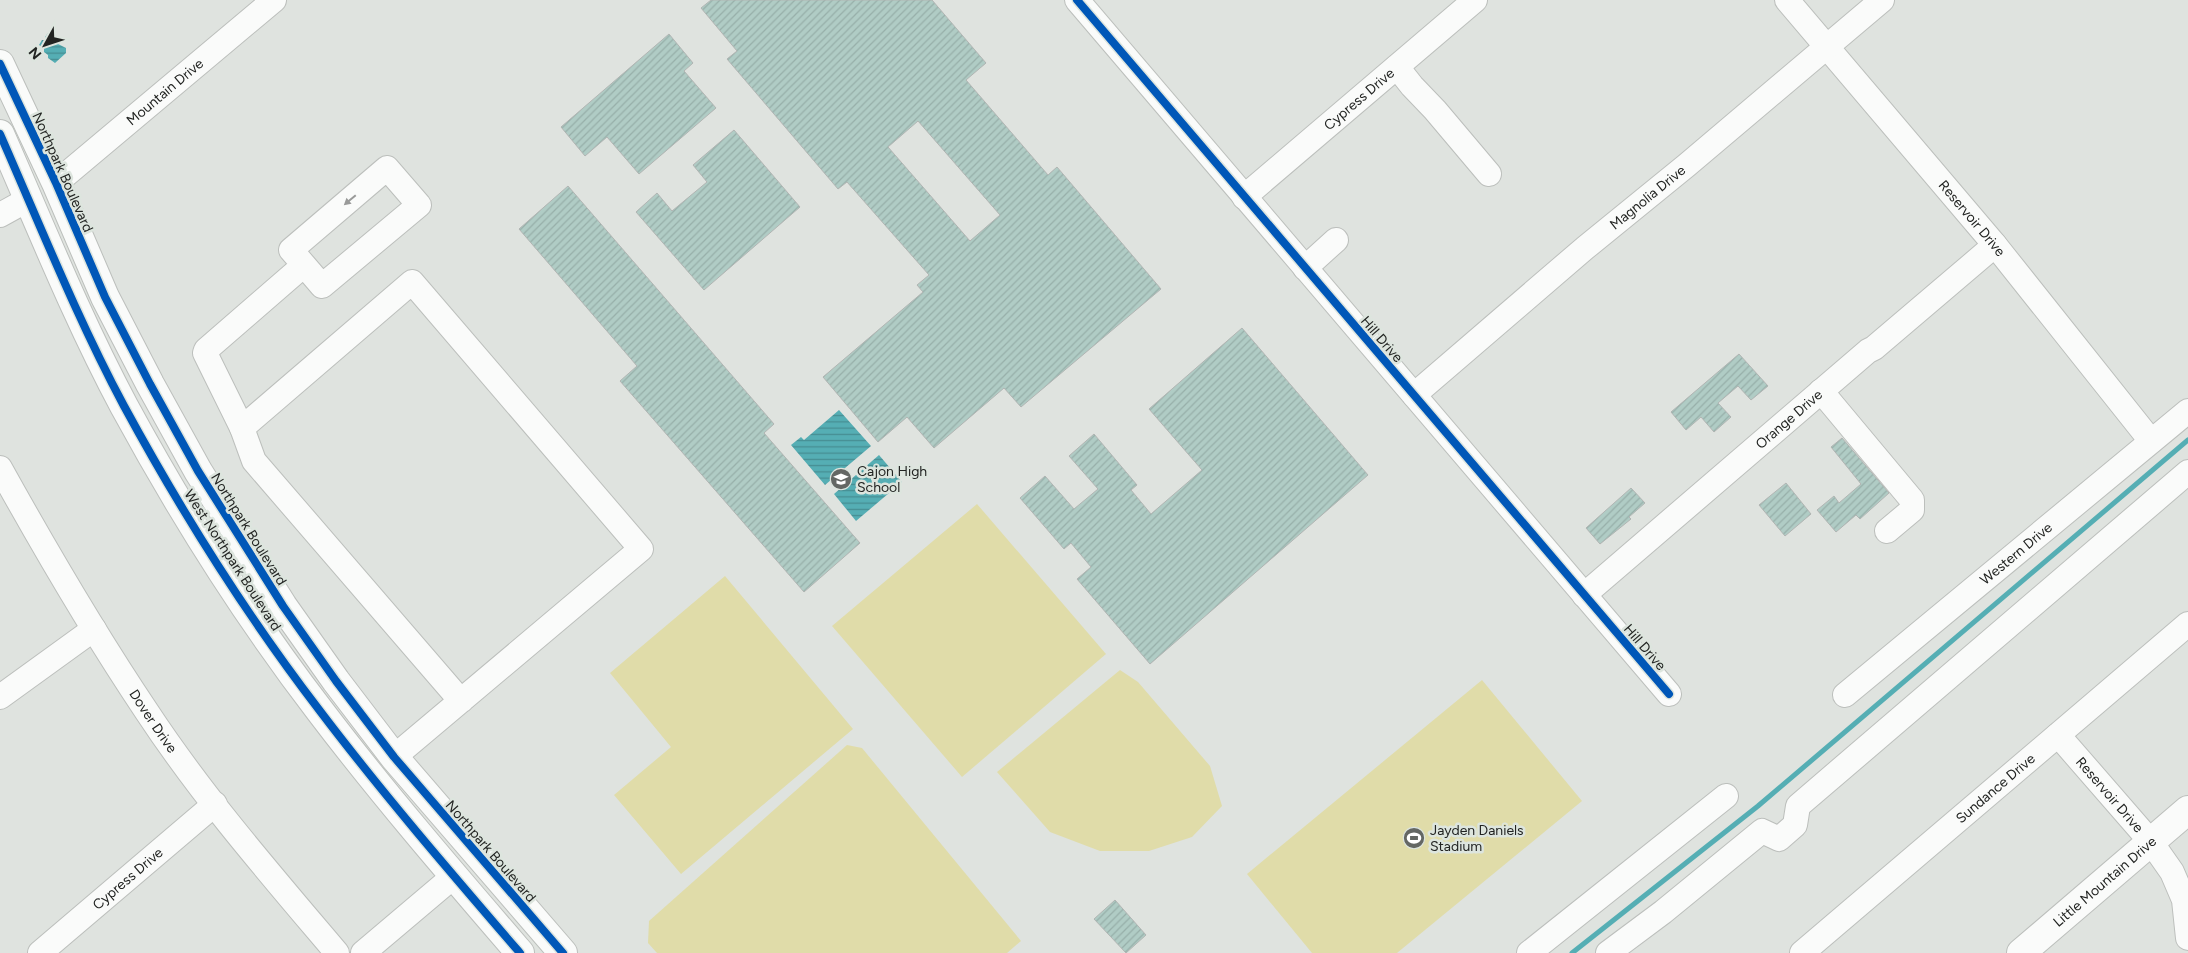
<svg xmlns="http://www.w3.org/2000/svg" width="2188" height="953" font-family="Figtree,sans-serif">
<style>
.green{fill:#e0dca9}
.water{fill:url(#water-rules)}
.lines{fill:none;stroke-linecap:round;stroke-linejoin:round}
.stream{stroke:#55aeb4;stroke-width:5}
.building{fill:url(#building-hatch);stroke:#b1b5b3;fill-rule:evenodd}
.minor-casing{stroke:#bcbfbc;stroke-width:26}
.major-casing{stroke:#bcbfbc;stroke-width:30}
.minor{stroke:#fafbfa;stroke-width:24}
.major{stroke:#fafbfa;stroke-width:28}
.cycleway-casing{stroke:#dde5de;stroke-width:11}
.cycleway{stroke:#0057b8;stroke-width:8}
.oneway{fill:#999a99}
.labels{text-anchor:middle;stroke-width:5;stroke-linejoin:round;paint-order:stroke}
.street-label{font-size:14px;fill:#222422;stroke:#dde5de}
.poi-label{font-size:14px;fill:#222422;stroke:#dde5de;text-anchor:start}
</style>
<defs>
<pattern id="water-rules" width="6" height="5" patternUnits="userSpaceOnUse" patternTransform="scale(1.25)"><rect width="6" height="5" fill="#55aeb4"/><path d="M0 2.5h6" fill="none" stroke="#468d92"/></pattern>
<pattern id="building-hatch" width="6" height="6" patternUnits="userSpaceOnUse" patternTransform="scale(1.25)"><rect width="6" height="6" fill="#b0ccc5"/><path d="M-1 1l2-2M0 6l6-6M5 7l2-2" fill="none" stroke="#97afa9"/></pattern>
</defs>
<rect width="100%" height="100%" fill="#dfe3df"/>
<g class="green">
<polygon points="977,504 1106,654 962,777 832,626"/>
<polygon points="725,576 853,729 681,874 614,795 671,747 610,673"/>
<polygon points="1120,670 1138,682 1210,766 1222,806 1192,837 1149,851 1100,851 1050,832 997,772"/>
<polygon points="1482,680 1582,801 1397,953 1312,953 1247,874"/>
<polygon points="847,745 862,748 1021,941 1007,953 657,953 648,943 649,921"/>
</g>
<g class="water">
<polygon points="48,33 53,33 58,38 58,44 66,48 66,53 55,63 48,58 48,55 44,52 44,48 39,45 42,40 45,40 45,37"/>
<polygon points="839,410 871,446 825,485 791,445 801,437 804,440"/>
<polygon points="879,455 902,482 856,521 834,494"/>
</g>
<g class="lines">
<polyline class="stream" points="1572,953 1758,806 2188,440"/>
</g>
<g class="building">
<path d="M711,0H932L986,63L966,80L1048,175L1057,167L1161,289L1021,407L1004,388L934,448L907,417L878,442L823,377L923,292L917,285L929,275L847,182L838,189L727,59L737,51L701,8ZM918,121L1000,215L970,241L888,147Z"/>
<polygon points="669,34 693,63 684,71 716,108 639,174 607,137 585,156 561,127"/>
<polygon points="734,130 800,207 704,290 636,212 657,193 672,211 707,182 693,165"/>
<polygon points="568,186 774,424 764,433 860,543 804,592 620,381 637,366 519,229"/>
<polygon points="1242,328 1368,475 1150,664 1077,579 1091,567 1071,543 1064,549 1020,498 1045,476 1074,509 1098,489 1069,456 1094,434 1137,485 1131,490 1151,514 1202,470 1149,409"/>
<polygon points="1739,354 1768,386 1751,400 1738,386 1718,403 1731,417 1714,432 1701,417 1686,430 1671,412"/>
<polygon points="1842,438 1889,493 1860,519 1856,515 1836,532 1817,510 1834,496 1839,503 1861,484 1831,447"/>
<polygon points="1786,483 1811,514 1785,536 1759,505"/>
<polygon points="1631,488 1645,503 1629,517 1631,519 1600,544 1586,528"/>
<polygon points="1115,900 1146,935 1126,953 1094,919"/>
</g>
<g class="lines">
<g class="minor-casing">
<g id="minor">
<polyline points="1077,0 1669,694"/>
<path id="s1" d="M1787,0L1995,245L2151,441"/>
<polyline points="1397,67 1412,86 1435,110 1489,174"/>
<path id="s2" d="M56,183L274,0"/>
<path id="s3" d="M1244,197L1475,0"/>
<polyline points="0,215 29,199"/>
<polyline points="1305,268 1336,240"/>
<polyline points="1821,391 1912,500 1912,510 1887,531"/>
<path id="s4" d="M1414,395L1585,248L1687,165L1882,0"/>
<polyline points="242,428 205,353 206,350 304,265 322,286 419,205 387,168 291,250 304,265"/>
<path id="s5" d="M0,468C46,551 94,633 147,712C203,797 271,875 337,953"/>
<path id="s6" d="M1584,595L1868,351L1874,348L1995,245"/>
<path id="s7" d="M1845,695L2188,411"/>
<polyline points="0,697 94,629"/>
<path id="s8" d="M2058,735L2151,842L2172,872L2184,900L2188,938"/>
<polyline points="394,757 641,549 412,282 242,428 254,461 461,701"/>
<path id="s9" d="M40,953L215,804"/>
<polyline points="363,953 454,876"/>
<polyline points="1529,953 1726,796"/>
<polyline points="1608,953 1663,912 1762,831 1779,839 1795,825 1798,806 2188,472"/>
<path id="s10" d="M1802,953L2188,624"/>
</g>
</g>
<g class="major-casing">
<g id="major">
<polyline points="0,64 56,183 105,297 150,384 198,471 283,606 336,681 394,757 563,953"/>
<path d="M0,134C40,225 77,318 124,406C181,511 247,616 320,711C383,794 452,874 520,953"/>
<path id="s11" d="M2021,953L2188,810"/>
</g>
</g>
<use href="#minor" class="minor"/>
<use href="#major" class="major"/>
<g class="cycleway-casing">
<g id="cycleway">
<polyline points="1077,0 1669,694"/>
<polyline points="0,64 56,183 105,297 150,384 198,471 283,606 336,681 394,757 563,953"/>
<path d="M0,134C40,225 77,318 124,406C181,511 247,616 320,711C383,794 452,874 520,953"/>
</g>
</g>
<use href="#cycleway" class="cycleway"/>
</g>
<defs><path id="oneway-solid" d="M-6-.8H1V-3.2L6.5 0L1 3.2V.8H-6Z" transform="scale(1.25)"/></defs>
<use class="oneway" href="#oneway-solid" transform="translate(350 200) rotate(140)"/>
<defs>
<g id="school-disc" transform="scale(1.125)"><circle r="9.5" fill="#646764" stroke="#dde5de"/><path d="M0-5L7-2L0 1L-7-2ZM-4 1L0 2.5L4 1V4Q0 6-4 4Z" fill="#fff"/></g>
<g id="stadium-disc" transform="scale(1.125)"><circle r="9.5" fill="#646764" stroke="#dde5de"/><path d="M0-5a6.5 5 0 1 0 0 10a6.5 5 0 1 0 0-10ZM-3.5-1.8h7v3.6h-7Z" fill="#fff"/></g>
</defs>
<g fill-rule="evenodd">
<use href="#school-disc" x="841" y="479"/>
<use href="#stadium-disc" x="1414" y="838"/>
</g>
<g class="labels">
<g class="street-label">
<text dy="5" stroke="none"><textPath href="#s2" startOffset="142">Mountain Drive</textPath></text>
<text dy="5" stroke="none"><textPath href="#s3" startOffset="151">Cypress Drive</textPath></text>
<text transform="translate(63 172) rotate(66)" y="5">Northpark Boulevard</text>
<text dy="5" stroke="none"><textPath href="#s4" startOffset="306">Magnolia Drive</textPath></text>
<text dy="5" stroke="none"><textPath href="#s1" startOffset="286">Reservoir Drive</textPath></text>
<text transform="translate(1382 339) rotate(49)" y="5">Hill Drive</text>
<text dy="5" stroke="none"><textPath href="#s6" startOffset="270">Orange Drive</textPath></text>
<text transform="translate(249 529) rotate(58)" y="5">Northpark Boulevard</text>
<text dy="5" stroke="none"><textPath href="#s7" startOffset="222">Western Drive</textPath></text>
<text transform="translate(233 560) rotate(57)" y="5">West Northpark Boulevard</text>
<text transform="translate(1645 647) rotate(49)" y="5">Hill Drive</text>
<text dy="5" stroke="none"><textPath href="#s5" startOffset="296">Dover Drive</textPath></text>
<text dy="5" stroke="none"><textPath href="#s10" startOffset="254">Sundance Drive</textPath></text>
<text dy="5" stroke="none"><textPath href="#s8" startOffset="79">Reservoir Drive</textPath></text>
<text transform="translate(491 851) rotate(49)" y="5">Northpark Boulevard</text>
<text dy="5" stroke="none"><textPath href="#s9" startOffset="115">Cypress Drive</textPath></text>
<text dy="5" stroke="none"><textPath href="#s11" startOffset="110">Little Mountain Drive</textPath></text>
</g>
<g class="poi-label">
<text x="857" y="476">Cajon High<tspan x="857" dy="16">School</tspan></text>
<text x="1430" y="835">Jayden Daniels<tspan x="1430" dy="16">Stadium</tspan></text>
</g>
</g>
<g transform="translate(45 45) rotate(230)" stroke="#dde5de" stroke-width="4" paint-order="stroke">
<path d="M0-4L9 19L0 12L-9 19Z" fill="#222422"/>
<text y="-8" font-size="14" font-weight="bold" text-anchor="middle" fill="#222422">N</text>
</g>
</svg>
